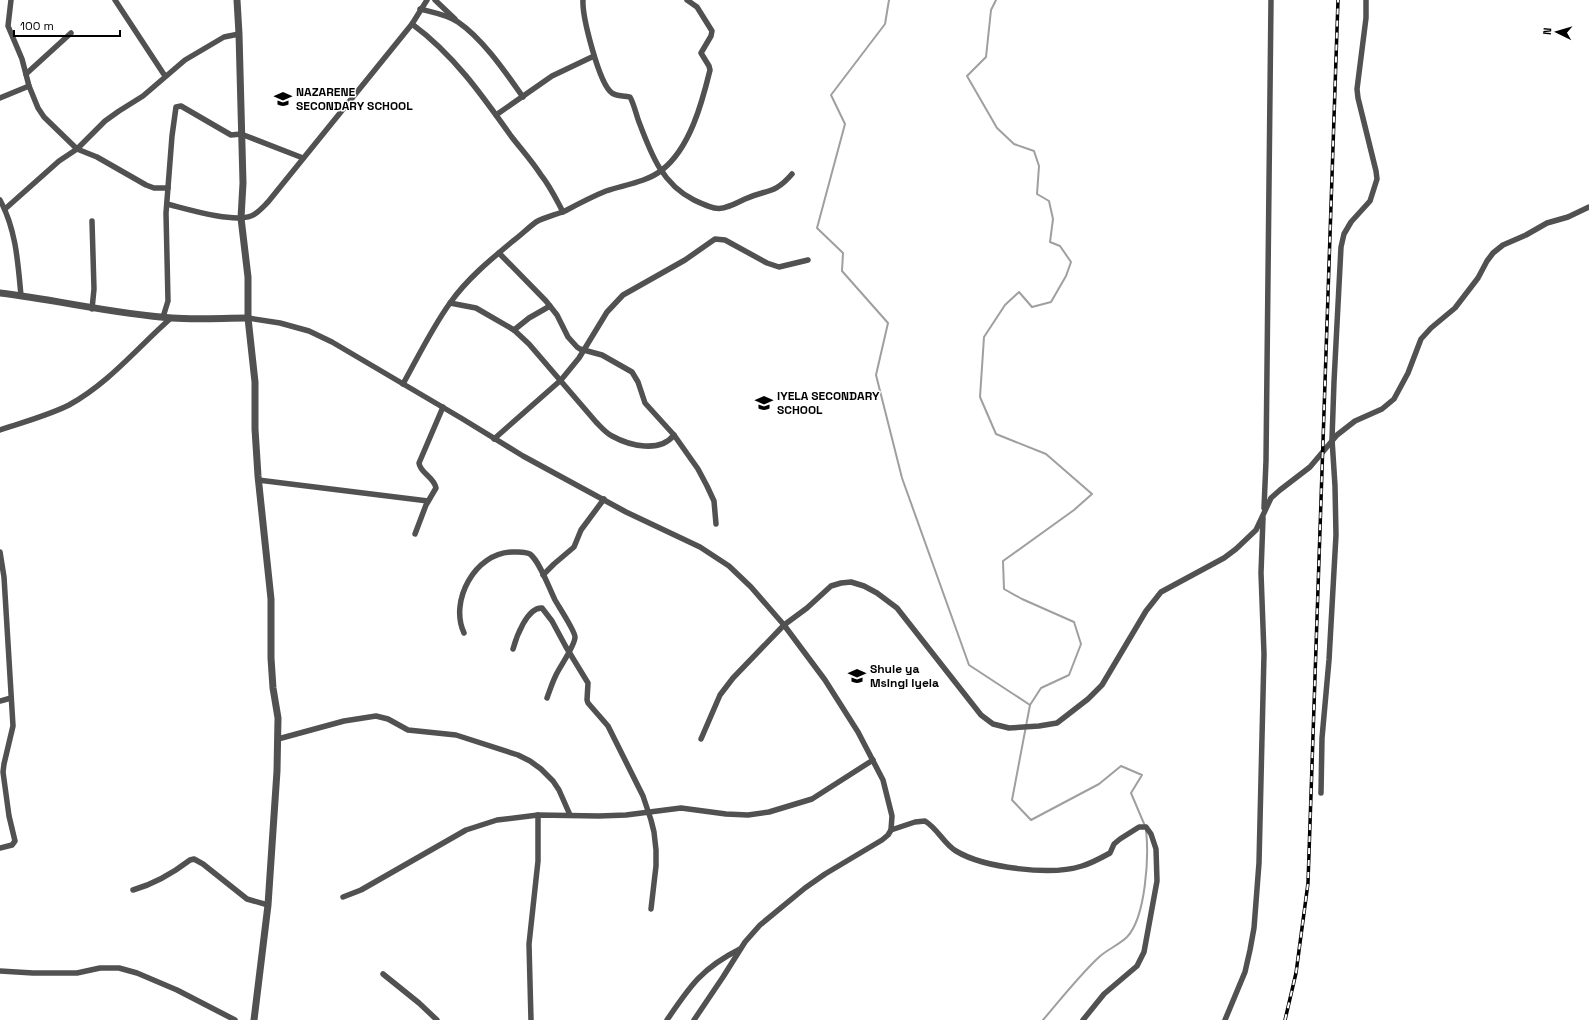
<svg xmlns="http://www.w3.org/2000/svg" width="1589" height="1020" font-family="'Space Grotesk',sans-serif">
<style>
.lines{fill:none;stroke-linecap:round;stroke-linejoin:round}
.stream{stroke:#9f9f9f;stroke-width:2}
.minor{stroke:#515151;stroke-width:5.5}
.tertiary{stroke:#515151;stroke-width:7}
.rail-casing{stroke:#000;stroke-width:3.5}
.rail{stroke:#fff;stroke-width:2;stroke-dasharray:6;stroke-linecap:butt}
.labels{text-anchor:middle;stroke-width:3;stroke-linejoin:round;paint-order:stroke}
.poi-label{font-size:12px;font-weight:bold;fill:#000;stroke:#fff;text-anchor:start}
</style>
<rect width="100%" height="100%" fill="#fff"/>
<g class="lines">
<g class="stream">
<polyline points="889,0 885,24 831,95 845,124 817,228 843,253 842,271 888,323 876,375 902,478 969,665 1030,705"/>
<polyline points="996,0 991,10 986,57 967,76 997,128 1014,144 1034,151 1039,166 1037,194 1049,201 1053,219 1050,242 1060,246 1071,262 1066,276 1051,302 1032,307 1019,292 1005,305 984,337 980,397 996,434 1046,454 1092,494 1074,510 1003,561 1004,589 1022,599 1074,622 1081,644 1069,675 1041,688 1030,705 1012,800 1031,820 1099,784 1121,766 1142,775 1131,793 1145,826"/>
<path d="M1043,1020C1060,1000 1079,976 1098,958C1106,950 1119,945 1127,937C1146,917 1149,856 1146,830"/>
</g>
<g class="minor">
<polyline points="11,0 8,26 22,59 29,86 38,108 44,117 77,149 97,157 146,185 154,188 168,188"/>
<polyline points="115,0 165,76"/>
<polyline points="435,0 455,19"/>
<path d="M583,0C582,16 599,84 612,93C617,97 624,95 630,97C634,104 636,114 639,122C651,154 662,184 694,200C719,212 720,211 745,199C767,189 774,195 792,174"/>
<path d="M420,9C432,12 448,15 458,22C483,39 506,73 523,97"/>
<path d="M412,24C453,54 482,95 511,136C521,149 532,161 541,175C550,186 556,199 563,212"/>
<polyline points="26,74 71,33"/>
<polyline points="0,98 29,86"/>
<polyline points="496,115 552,76 594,56"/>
<path d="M0,200C16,229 18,263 21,296"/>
<path d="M167,204C187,209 232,223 251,216C257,214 263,207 268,202L412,24L427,0"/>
<polyline points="5,209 59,161 77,149 105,121 119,111 143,96 185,60 224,37 239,34"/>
<polyline points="499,253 546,301 557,315 568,337 577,347 580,349 602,355 632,372 638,382 645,403 674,435 698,469 707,486 714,501 716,524"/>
<path d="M450,303L476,308L514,330L529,344L596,422C601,427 606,433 612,436C630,446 660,453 674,435"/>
<polyline points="92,309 94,289 92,221"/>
<polyline points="163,317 168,301 166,213 172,136 176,107 181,106 231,135 241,134 303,158"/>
<polyline points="248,318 280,323 309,331 332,342 461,418 523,456 626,512 700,547 729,566 751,587 784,625 825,680 858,732 883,780 892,816 891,830 888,835 882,840 825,874 805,888 760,925 745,942 723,977 694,1020"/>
<polyline points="514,330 529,318 550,306"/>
<path d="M403,384C418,357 432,328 450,303C467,279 490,260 513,241C521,235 528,228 536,222C545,217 555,215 565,211C578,204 591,197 606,191C624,185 647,182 662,170C690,148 702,103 710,70L709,66L701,53L711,36L712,31L697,7L687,0"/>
<path d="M0,430C23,422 47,416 69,405C109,383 137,348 171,318"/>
<polyline points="494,439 561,380 579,358 607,312 623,295 685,260 715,239 725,240 767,263 779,267 808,260"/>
<polyline points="258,480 428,501"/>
<polyline points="1264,508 1266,461 1271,0"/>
<path d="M415,534L426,505L436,488C434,477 420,473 419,463L443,407"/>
<polyline points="0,552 4,577 13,726 4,764 3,772 9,816 15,841 12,845 0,848"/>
<polyline points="543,575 554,564 574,547 581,530 604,499"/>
<path d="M464,633C449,601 475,553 512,552C518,552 525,551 530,554C540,562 549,588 555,600C559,607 575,631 575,637C575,646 560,666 556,675C552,683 550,690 547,698"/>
<path d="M513,649C516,638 527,607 542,608L552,621L566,647L588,683L587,700L588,703L608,726L643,796L651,820L654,832L656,850V866L651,909"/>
<polyline points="0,701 11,698"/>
<polyline points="278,739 344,721 376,716 388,719 408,730 456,735 518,755 530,761 541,769 553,781 559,790 570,815"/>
<polyline points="701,739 720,695 733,678 784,625 807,608 831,586 841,583 851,582 864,586 877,593 897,608 981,715 993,724 1009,728 1039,726 1057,723 1088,699 1102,685 1146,611 1161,592 1224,558 1236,549 1256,530 1271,498 1280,490 1310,467 1337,435 1355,421 1382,409 1394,399 1408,373 1421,339 1431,328 1455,308 1478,278 1487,261 1493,253 1503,245 1526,235 1547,223 1568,217 1589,207"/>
<polyline points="1321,793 1322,738 1329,660 1336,535 1335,486 1332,439 1334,382 1341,247 1344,234 1351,222 1370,201 1377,179 1376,171 1358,98 1357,89 1366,18 1366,0"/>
<path d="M891,830L915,822L925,821C938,829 944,844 956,851C984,868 1051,876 1082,866C1092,863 1101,858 1110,853L1114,844L1120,839L1139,827H1146L1151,834L1156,849L1157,881L1144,952L1137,966L1104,994L1083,1020"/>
<path d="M133,890C154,884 173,873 190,860L194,859L203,864L247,899L268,905"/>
<polyline points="343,897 361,890 466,830 497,820 538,815 599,816 626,815 681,808 726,814 748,815 769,812 812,799 873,760"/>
<polyline points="0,971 33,973 77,973 100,968 119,968 137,973 177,990 235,1020"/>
<polyline points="383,974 419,1003 437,1020"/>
<polyline points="531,1020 529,944 538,861 538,815"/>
<path d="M667,1020C690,986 702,968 740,949"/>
<polyline points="1225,1020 1245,972 1250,950 1254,928 1259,863 1264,654 1261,573 1263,518"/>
</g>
<g class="tertiary">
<polyline points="237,0 239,34 243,183 241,218 248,277 248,318 255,382 255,429 258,476 271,599 271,658 273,688 278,718 277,771 268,905 254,1020"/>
<path d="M0,293C58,300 114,314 172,318C197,320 223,318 248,318"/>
</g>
<g class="rail-casing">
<polyline id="rail" points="1285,1020 1296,973 1308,883 1338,0"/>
</g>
<use href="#rail" class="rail"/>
</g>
<defs>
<g id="school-bare" transform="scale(1.38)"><path d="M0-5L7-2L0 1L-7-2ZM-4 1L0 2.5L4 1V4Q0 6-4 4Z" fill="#000" stroke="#fff" stroke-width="2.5" paint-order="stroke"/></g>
</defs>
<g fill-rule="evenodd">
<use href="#school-bare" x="283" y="99"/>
<use href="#school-bare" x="764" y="403"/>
<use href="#school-bare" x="857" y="676"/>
</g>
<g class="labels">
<g class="poi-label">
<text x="296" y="96">NAZARENE<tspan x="296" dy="14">SECONDARY SCHOOL</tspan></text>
<text x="777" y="400">IYELA SECONDARY<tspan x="777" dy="14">SCHOOL</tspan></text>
<text x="870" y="673">Shule ya<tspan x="870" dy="14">Msingi Iyela</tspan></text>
</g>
</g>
<g transform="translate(1557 32) rotate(275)" stroke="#ffffff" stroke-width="3" paint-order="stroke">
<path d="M0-3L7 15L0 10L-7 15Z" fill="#000000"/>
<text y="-6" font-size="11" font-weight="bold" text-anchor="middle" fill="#000000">N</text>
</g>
<path d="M14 30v6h106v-6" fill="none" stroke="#000000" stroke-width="2"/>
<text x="20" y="30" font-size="12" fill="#000000" stroke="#ffffff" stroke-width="3" paint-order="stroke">100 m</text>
</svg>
